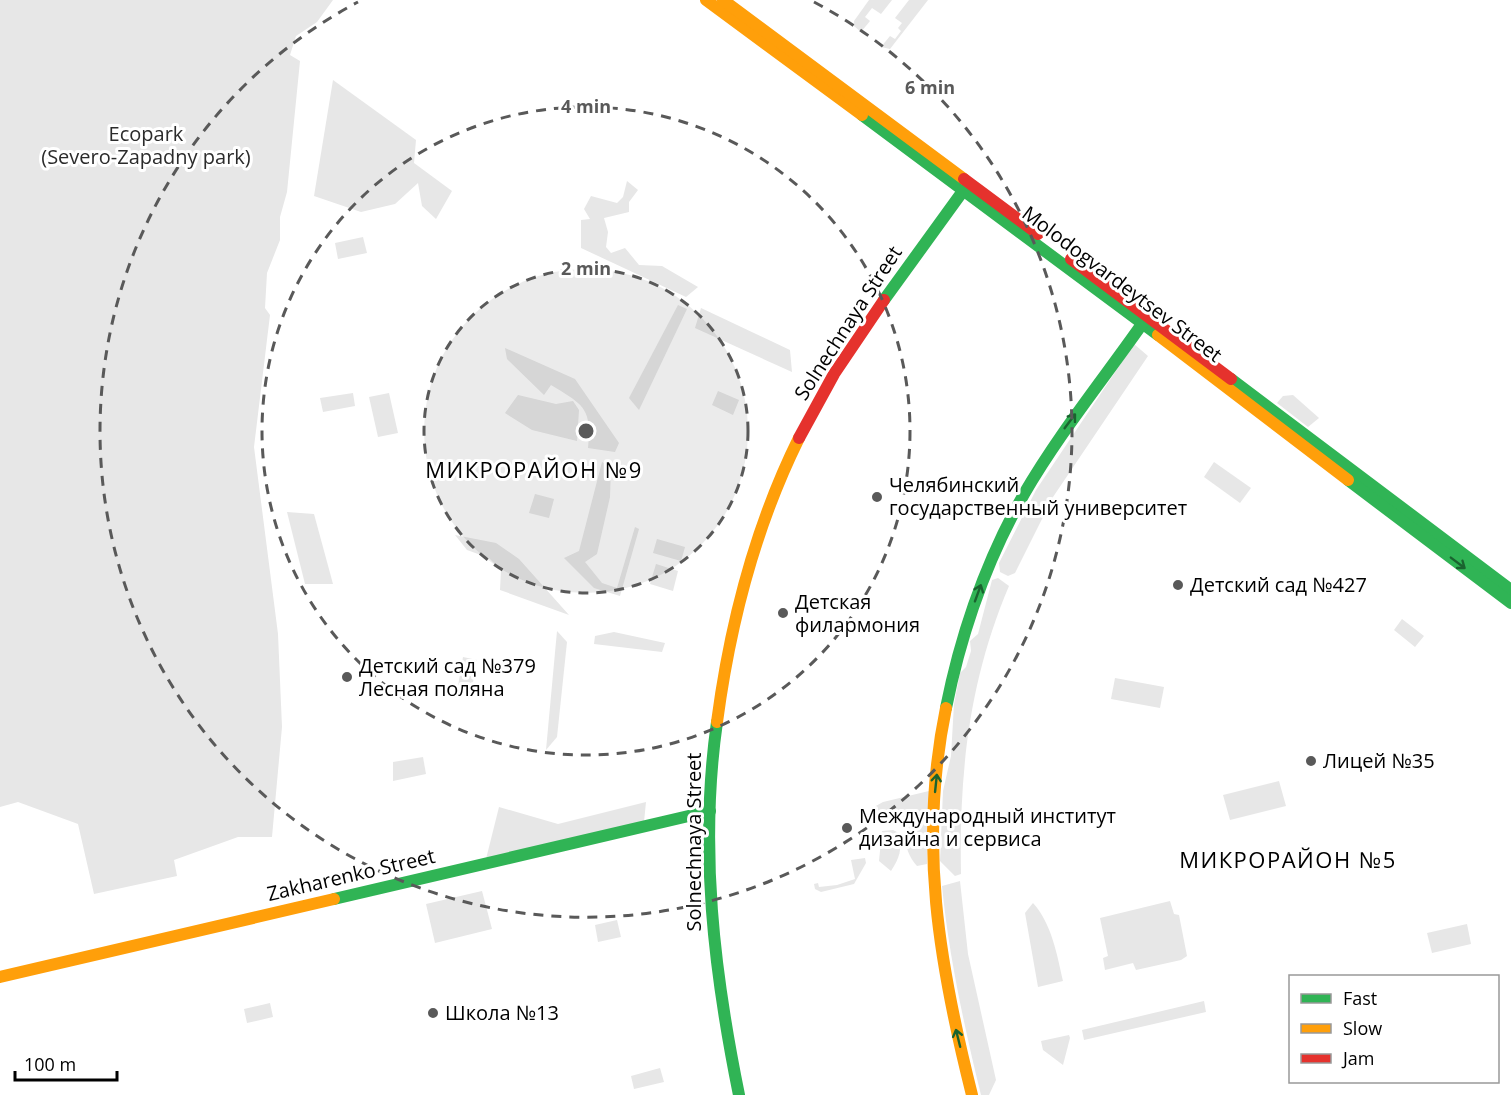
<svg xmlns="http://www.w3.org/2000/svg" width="1511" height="1095" font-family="'Open Sans',sans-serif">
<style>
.green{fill:#e7e7e7}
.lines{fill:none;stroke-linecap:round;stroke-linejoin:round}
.fast{stroke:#30b455;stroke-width:12}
.slow{stroke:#ff9f0a;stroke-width:12}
.jam{stroke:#e5322d;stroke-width:12}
.oneway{stroke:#1a632f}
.ring{fill:none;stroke:#595959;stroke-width:3;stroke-dasharray:10 8}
.poi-dot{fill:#595959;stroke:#fff;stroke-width:2}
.labels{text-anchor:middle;stroke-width:6;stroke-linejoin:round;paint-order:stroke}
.park-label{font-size:20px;fill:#2b2b2b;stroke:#fff}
.street-label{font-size:20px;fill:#000;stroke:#fff}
.poi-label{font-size:20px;fill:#000;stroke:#fff;text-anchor:start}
.quarter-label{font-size:22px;letter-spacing:1.5px;fill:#000;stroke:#fff}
.centre{fill:#595959;stroke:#fff;stroke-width:3}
.ring-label{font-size:18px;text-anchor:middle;font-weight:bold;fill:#595959;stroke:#fff;stroke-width:6;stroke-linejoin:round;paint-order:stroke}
</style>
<rect width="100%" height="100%" fill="#fff"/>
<g class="green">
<polygon points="0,0 333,0 317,22 296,36 290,55 300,61 287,192 280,217 280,240 267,273 265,308 270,315 254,447 278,634 282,727 272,837 238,837 174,860 177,876 94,894 78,824 18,802 0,807"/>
<polygon points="869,0 892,0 881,14 872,8 865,17 870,21 861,32 854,26 854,21"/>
<polygon points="909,0 928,0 890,49 881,47 890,36 895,39 901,31 898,28 902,23 895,18"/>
<polygon points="333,80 416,140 414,163 452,191 436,219 422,206 418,183 395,204 361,212 314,196"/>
<polygon points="627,181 638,190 629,202 629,212 604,218 608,232 606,247 611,253 625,248 639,265 662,266 698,287 686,297 581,248 581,220 590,219 584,209 591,196 617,203 623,197"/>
<polygon points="363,237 367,253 338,259 335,243"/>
<polygon points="678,305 687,309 639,410 629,398"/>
<polygon points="701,308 790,350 792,372 695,328"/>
<polygon points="1134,344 1148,356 1053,497 1015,573 1008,576 1000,572 999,563 1036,490"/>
<path d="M505,348L575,379L619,443L615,452L588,448C592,408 584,405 551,385L544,395L507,359Z"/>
<polygon points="718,391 739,400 733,415 712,405"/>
<polygon points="353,393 355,406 323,412 320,398"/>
<polygon points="389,393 398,433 378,437 369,397"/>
<polygon points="518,395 556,404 573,401 579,410 577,441 532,430 505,413"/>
<polygon points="1293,395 1319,418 1308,427 1277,403 1283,396"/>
<polygon points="602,462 611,467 610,497 597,554 585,562 602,583 617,588 635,527 639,529 620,596 594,588 564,558 579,551"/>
<polygon points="1214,462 1251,488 1240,503 1204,477"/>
<polygon points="535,494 554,499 549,518 529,513"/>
<polygon points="287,512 314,514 333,584 305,584"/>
<polygon points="455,535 496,543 519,559 569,615 500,590 501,570 489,558 467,550"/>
<polygon points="657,539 685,547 681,561 653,553"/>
<polygon points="656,564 678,571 673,591 650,584"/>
<path d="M998,578L1009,586C969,680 959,773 961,874L955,876L940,861L943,791L951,756L954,704L960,673L966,667L971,651L970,641L978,634L992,580Z"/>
<polygon points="1402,619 1424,636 1415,647 1394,630"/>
<polygon points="557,631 567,642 557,737 546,750"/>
<polygon points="614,632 665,643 662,652 594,644 595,636"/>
<polygon points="463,657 477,660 472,688 458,686"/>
<polygon points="1115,678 1164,687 1160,708 1111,699"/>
<polygon points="423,757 426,774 393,781 393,762"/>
<polygon points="1279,781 1286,806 1230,820 1223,795"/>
<path d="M929,791L927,864L917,866C908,856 906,847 904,833L910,826L908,819L899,815L891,823L881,825L874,807L883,802Z"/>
<polygon points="646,802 644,822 486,859 499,807 558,824"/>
<path d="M893,830L899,833C902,850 900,857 891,871L879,861L882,831Z"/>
<polygon points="865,858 866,863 854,884 821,892 815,889 814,884 818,883 819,887 837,885 855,879 851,860"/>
<path d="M960,881L968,954L996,1080L989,1095H981C964,1025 949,957 942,886Z"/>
<polygon points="482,891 492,929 435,943 426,904"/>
<polygon points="1170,901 1174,914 1179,915 1187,956 1181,960 1136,970 1133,963 1105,970 1103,958 1108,956 1100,918"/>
<path d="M1033,903C1052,924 1057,955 1063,981L1038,987L1025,913Z"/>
<polygon points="617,920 621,937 598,942 595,925"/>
<polygon points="1467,924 1471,944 1432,953 1427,933"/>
<polygon points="1204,1001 1206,1012 1084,1040 1082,1030"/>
<polygon points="270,1003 273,1017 247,1023 244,1009"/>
<polygon points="1069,1035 1070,1038 1063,1065 1043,1050 1041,1041"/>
<polygon points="660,1068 664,1082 634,1089 631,1076"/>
</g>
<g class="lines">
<g class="fast">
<polyline points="862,115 1158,335"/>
<polyline points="884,300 968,184"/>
<polyline points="1231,379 1511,590"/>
<polyline points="1348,480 1511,603"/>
<path d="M946,708C961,633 986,561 1024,494C1060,432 1106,376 1147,317"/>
<path d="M717,722C699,848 714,972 739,1095"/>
<polyline points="334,899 710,811"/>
</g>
<g class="slow">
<polyline points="706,0 862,115"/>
<polyline points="723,0 964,179"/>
<polyline points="1158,335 1348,480"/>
<path d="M946,708C918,843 939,964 972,1095"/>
<path d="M717,722C730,624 755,527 799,438"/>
<polyline points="0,977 334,899"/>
</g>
<g class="jam">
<polyline points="964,179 1038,234"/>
<polyline points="1071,259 1231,379"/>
<polyline points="799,438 834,374 884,300"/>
</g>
</g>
<defs><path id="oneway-shaft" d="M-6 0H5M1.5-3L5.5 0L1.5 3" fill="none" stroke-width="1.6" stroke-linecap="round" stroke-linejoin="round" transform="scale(1.5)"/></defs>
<g class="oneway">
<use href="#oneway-shaft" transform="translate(1070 421) rotate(-53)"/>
<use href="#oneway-shaft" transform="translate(1458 563) rotate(37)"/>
<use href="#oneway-shaft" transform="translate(978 593) rotate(-70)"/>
<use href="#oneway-shaft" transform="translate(936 783) rotate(-84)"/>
<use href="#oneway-shaft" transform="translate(958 1038) rotate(-104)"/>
</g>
<circle cx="586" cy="431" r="162" fill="#595959" fill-opacity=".12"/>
<g class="ring">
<circle cx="586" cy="431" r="162"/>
<circle cx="586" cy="431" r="324"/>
<path d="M814 2A486 486 0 1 1 358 2"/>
</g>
<g class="poi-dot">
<circle cx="877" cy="497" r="6"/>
<circle cx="1178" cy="585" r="6"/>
<circle cx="783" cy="613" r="6"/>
<circle cx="347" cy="677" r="6"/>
<circle cx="1311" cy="761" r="6"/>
<circle cx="847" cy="828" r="6"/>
<circle cx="433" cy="1013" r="6"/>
</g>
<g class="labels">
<g class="park-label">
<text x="146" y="141">Ecopark<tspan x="146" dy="23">(Severo-Zapadny park)</tspan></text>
</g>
<g class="street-label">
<text transform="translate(1122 284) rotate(37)" y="7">Molodogvardeytsev Street</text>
<text transform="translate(848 323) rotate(-57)" y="7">Solnechnaya Street</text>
<text transform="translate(694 842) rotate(-90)" y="7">Solnechnaya Street</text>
<text transform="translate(351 875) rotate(-13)" y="7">Zakharenko Street</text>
</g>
<g class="poi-label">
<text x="889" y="492">Челябинский<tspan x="889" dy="23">государственный университет</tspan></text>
<text x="1190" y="592">Детский сад №427</text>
<text x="795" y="609">Детская<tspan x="795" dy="23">филармония</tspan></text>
<text x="359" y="673">Детский сад №379<tspan x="359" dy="23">Лесная поляна</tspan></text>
<text x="1323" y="768">Лицей №35</text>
<text x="859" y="823">Международный институт<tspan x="859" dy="23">дизайна и сервиса</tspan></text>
<text x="445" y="1020">Школа №13</text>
</g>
<g class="quarter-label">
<text x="534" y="478">МИКРОРАЙОН №9</text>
<text x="1288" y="868">МИКРОРАЙОН №5</text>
</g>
</g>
<circle cx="586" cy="431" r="9" class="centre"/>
<g class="ring-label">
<text x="930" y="94">6 min</text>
<text x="586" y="113">4 min</text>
<text x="586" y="275">2 min</text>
</g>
<rect x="1289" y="975" width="210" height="108" fill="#ffffff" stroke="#999999" stroke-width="1.5"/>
<rect x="1301" y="994" width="30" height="9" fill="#30b455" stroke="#999999" stroke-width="1.5"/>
<text x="1343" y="1005" font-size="18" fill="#000000">Fast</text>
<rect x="1301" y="1024" width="30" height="9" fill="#ff9f0a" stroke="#999999" stroke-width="1.5"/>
<text x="1343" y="1035" font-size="18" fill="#000000">Slow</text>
<rect x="1301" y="1054" width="30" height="9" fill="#e5322d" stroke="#999999" stroke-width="1.5"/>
<text x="1343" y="1065" font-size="18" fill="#000000">Jam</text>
<path d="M15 1071v9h102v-9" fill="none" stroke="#000000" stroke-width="3"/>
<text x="24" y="1071" font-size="18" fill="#000000" stroke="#ffffff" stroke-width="4.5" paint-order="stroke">100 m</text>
</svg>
